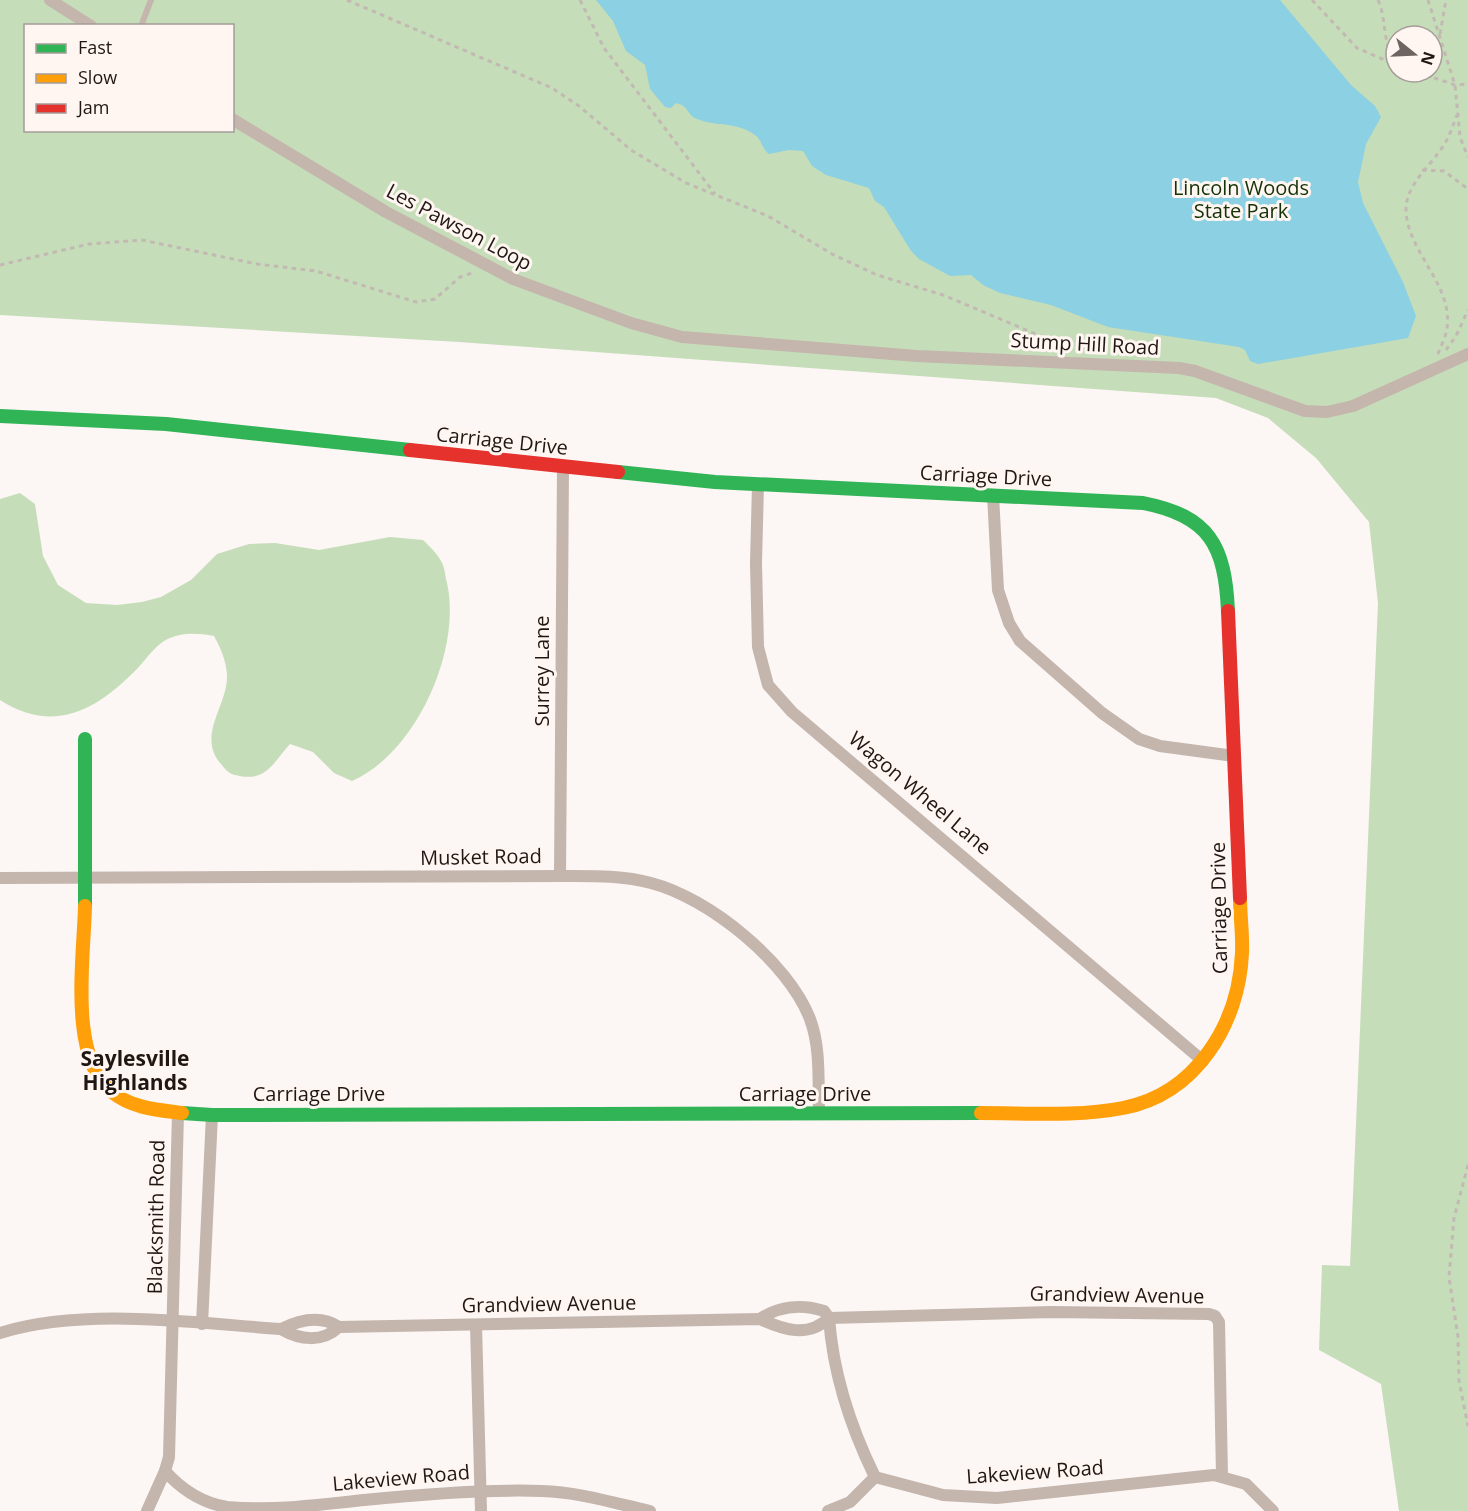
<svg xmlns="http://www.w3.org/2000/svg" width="1468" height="1511" font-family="'Open Sans',sans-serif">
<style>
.forest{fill:#c6ddb9;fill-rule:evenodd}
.water{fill:#8bd0e3}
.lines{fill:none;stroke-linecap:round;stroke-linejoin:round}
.path{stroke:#c2b9b3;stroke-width:3;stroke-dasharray:4.5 4.5;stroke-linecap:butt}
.lane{stroke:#c4b5ad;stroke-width:6}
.street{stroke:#c4b5ad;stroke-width:12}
.fast{stroke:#30b455;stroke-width:14}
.slow{stroke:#ff9f0a;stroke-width:14}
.jam{stroke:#e5322d;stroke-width:14}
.labels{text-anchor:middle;stroke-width:6;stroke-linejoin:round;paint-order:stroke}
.park-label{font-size:20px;fill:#133206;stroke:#fff5f1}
.street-label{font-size:20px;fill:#1f1714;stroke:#fff5f1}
.neighbourhood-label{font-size:21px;font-weight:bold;fill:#1f1714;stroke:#fff5f1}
</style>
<rect width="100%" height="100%" fill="#fcf6f4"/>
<g class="forest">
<path d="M0,0H1468V1511H1399L1381,1384L1319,1350L1322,1265L1350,1266L1378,603L1369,522L1316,458L1268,418L1216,398L459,342L0,315ZM26,26H232V130H26ZM1396,36H1432V72H1396Z"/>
<path d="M20,493L35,504L43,556L58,585L86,603L117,605L142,602L161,597L191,580L217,554L249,544L275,543L319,550L390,537L423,540C429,546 437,553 441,561C445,567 445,576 447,583C462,650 416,753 352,781L334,773L313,752L290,744C272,764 266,783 235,775C228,773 225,769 221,764C196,735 228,706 227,675C226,660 221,649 214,636C196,633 181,632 164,641C153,648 144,662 135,671C95,711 53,734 0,700V499Z"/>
</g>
<path class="water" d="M596,0H1280L1351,85L1375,106L1381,117L1366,144L1358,182L1363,203L1403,282L1416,316L1408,338L1258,364L1250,361L1245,350L1239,347L1108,327L1051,305L1000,293L983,285L971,275L950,276L919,259L911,251L884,207L875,201L869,188L826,175L812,166L803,151L789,150L769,154C762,149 762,140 755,135C735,121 718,127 697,119C686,115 690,106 676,103L671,108L665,107L650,89L645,65L626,51L613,21Z"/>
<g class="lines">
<g class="path">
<polyline points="347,0 552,88 579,106 631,150 686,183 768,216 832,254 877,275 943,295 1071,349"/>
<polyline points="580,0 604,48 715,194"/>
<polyline points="1312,0 1357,48 1396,65"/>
<path d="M1378,0C1387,19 1382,46 1396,62"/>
<polyline points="1428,0 1455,85 1460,137 1468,157"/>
<polyline points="1440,34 1446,0"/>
<polyline points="1417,72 1455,85 1468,84"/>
<polyline points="1422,170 1444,171 1468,189"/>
<polyline points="0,265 89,244 142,240 257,264 316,271 416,302 435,299 460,277 472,273"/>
<polyline points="1446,350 1456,336 1468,310"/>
<path d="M1438,354C1441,346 1446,336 1447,328C1453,285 1409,254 1406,212C1405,187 1426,170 1439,152C1448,141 1452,128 1457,115"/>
<polyline points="1468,1165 1454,1218 1449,1277 1458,1337 1459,1381 1468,1426"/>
</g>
<polyline class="lane" points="141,26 151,0"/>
<g class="street">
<polyline points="50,0 91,26"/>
<polyline points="232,119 386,212 513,279 631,323 682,337 917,356 1179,368 1195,371 1305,411 1327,412 1353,406 1468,354"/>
<polyline points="758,484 756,563 758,647 768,685 792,712 1203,1061"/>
<polyline points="993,495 998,590 1009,623 1020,641 1102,713 1139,739 1160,746 1234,756"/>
<polyline points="560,876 563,468"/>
<path d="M0,878L560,876C590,876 622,875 651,883C709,898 788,962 810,1019C821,1048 818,1083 819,1114"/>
<path d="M829,1318C833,1373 851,1428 875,1477"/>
<path d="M760,1319C779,1306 802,1304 824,1311L829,1318"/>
<polyline points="202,1324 212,1115"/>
<polyline points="476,1325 481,1511"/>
<path d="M281,1329C299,1320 321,1315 339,1327L760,1319C784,1330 808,1338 829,1318L1051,1312L1209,1314L1215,1316L1219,1322L1222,1476"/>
<path d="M0,1333C84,1307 194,1323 281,1329C300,1340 322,1343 339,1327"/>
<path d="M165,1471C182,1490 202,1503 227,1507C272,1511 320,1505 364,1500C423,1494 483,1489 542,1491C578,1492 614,1503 650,1511"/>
<polyline points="875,1477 943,1495 997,1498 1214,1475 1246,1484 1273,1511"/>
<polyline points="147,1511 165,1471 169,1457 178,1113"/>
<polyline points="828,1511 850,1502 875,1477"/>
</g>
<g class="fast">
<polyline points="0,416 166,424 410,450"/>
<path d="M618,472L715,482L1143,503C1210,516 1225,546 1228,611"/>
<polyline points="85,739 85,906"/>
<polyline points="182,1113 212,1115 981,1113"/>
</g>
<g class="slow">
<path d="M85,906C84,957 68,1057 112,1092C131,1108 158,1110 182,1113"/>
<path d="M981,1113C1028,1113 1077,1117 1123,1108C1196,1094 1239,1024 1242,953C1243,935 1240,916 1240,898"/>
</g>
<g class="jam">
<polyline points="410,450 618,472"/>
<polyline points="1228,611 1240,898"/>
</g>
</g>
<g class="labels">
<g class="park-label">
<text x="1241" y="195">Lincoln Woods<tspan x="1241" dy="23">State Park</tspan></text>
</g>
<g class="street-label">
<text transform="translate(459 227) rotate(28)" y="7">Les Pawson Loop</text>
<text transform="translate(1085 344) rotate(3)" y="7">Stump Hill Road</text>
<text transform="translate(502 441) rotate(6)" y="7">Carriage Drive</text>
<text transform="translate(986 476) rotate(3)" y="7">Carriage Drive</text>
<text transform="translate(542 671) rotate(-90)" y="7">Surrey Lane</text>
<text transform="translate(920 793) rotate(40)" y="7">Wagon Wheel Lane</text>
<text transform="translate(481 857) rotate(-1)" y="7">Musket Road</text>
<text transform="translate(1219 908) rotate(-91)" y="7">Carriage Drive</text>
<text x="319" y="1101">Carriage Drive</text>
<text x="805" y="1101">Carriage Drive</text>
<text transform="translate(156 1217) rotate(-89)" y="7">Blacksmith Road</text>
<text transform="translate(1117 1295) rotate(1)" y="7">Grandview Avenue</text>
<text transform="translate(549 1304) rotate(-1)" y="7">Grandview Avenue</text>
<text transform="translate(1035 1472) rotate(-4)" y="7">Lakeview Road</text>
<text transform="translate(401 1478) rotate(-5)" y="7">Lakeview Road</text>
</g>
<g class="neighbourhood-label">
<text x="135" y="1066">Saylesville<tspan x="135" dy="24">Highlands</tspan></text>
</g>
</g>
<rect x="24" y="24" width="210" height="108" fill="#fff5f1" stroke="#a59c99" stroke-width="1.5"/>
<rect x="36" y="44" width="30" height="9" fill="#30b455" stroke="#a59c99" stroke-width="1.5"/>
<text x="78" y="54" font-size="18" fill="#1f1714">Fast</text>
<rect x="36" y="74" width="30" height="9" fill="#ff9f0a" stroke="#a59c99" stroke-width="1.5"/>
<text x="78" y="84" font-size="18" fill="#1f1714">Slow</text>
<rect x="36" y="104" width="30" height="9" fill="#e5322d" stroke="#a59c99" stroke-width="1.5"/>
<text x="78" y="114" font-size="18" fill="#1f1714">Jam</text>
<g transform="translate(1414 54) rotate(108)"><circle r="28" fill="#fff5f1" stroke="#a59c99" stroke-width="1.5"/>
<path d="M0-4.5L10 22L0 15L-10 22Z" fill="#6c6562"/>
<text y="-9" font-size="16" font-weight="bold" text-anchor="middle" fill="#1f1714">N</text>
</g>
</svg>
